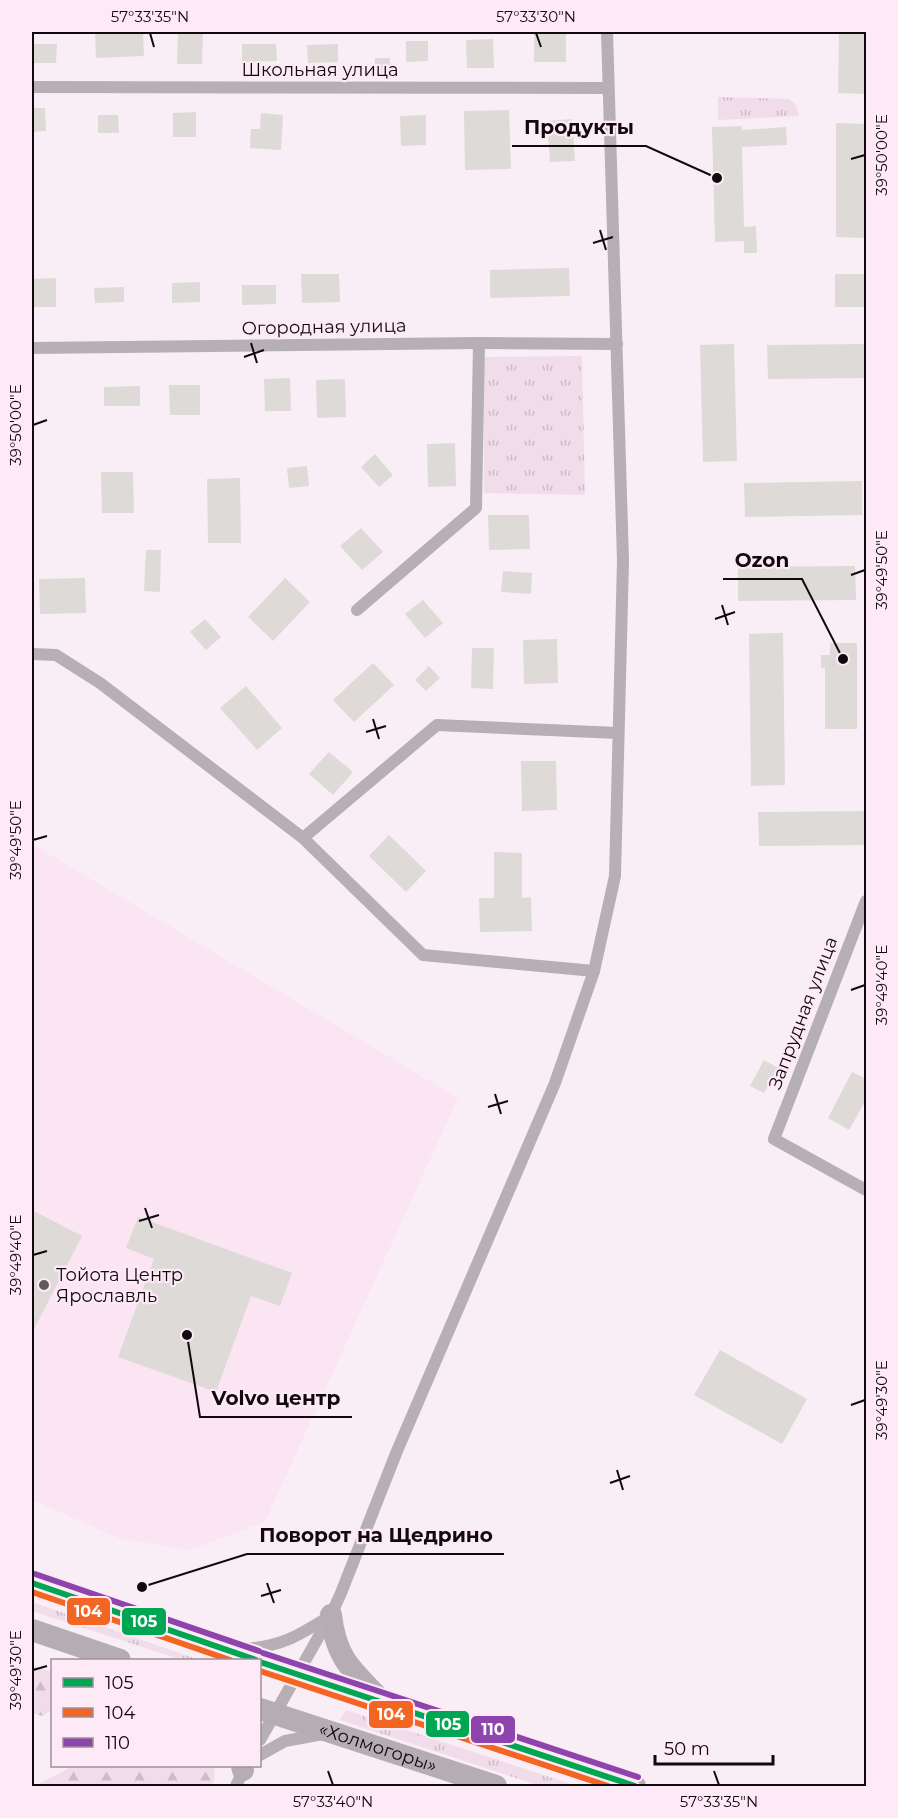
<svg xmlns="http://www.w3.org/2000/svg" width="898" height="1818" font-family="Montserrat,sans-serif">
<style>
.built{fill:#fbe5f3}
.grass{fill:url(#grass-tufts)}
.forest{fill:url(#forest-firs)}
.building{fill:#dedad8}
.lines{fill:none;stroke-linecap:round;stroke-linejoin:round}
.street{stroke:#b6b0b4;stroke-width:12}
.highway{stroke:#b5adb2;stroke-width:22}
.bus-1-casing{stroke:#fdeaf6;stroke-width:10}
.bus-2-casing{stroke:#fdeaf6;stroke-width:10}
.bus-3-casing{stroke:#fdeaf6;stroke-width:10}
.bus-1{stroke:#00a651;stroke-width:6}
.bus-2{stroke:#f26522;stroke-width:6}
.bus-3{stroke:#8e44ad;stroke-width:6}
.ticks{fill:none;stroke:#10090e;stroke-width:2}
.poi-dot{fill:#62595f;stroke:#fdeaf6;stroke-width:2}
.labels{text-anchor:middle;stroke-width:4.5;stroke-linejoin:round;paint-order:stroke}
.street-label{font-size:18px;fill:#10090e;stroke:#fdeaf6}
.poi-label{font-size:18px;fill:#10090e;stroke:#fdeaf6;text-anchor:start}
.leader{fill:none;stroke:#10090e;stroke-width:2}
.callout-dot{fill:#10090e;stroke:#fdeaf6;stroke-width:2}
.callout-label{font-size:20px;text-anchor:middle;font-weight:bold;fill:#10090e;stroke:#fdeaf6;stroke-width:4.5;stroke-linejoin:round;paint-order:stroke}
.line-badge{stroke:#fdeaf6;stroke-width:2}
.badge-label{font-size:16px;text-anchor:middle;font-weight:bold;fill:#fff}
.neatline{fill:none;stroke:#10090e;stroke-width:2}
.ticks-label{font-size:15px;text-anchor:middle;fill:#10090e}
</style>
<defs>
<pattern id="grass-tufts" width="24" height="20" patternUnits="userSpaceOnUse" patternTransform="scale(1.5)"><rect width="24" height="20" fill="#f1dcea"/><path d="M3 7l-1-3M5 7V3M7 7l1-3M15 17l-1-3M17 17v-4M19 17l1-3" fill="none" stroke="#cebbc8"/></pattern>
<pattern id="forest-firs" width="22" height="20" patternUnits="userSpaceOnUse" patternTransform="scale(1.5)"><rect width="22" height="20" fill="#f1dcea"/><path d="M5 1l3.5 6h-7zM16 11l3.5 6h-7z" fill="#cebbc8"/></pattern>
</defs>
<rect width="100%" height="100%" fill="#f9eef5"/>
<polygon class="built" points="32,844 458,1098 265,1522 190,1550 121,1539 32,1500"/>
<g class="grass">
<polygon points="718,97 789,99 796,105 799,116 718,120"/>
<polygon points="582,356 585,495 484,493 484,357"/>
<polygon points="32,1602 200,1660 182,1660 32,1611"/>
<polygon points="346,1710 577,1786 540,1786 340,1720"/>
</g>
<g class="forest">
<polygon points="32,1665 52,1672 52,1709 43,1716 32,1713"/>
<polygon points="73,1766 214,1766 215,1777 212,1786 34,1786"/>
</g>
<g class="building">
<polygon points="143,32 144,56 96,58 95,33"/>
<polygon points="178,32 203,33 202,64 177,64"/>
<rect x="534" y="32" width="32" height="30"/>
<polygon points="839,32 867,32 867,94 838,93"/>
<polygon points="493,39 494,68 467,68 466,40"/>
<polygon points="406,41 428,41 428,61 406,62"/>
<polygon points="32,44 57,44 56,63 32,63"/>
<polygon points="242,44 276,44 277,61 242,62"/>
<polygon points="338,44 338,62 308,63 307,45"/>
<rect x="375" y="58" width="15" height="16"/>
<polygon points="32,108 45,108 46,131 32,132"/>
<polygon points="509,110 511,169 465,170 464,111"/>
<polygon points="196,112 196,137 173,137 173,113"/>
<polygon points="261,113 283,115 281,150 250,148 251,129 260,129"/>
<polygon points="98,115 118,115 119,133 98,133"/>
<polygon points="426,115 426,145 401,146 400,116"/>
<polygon points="572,119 575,161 550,162 547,121"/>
<polygon points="836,123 867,124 867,238 836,237"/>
<polygon points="742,126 742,130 786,127 787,145 742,147 744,227 756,226 757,253 744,253 744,241 715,242 712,127"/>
<polygon points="569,268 570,296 490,298 490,270"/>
<polygon points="301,274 339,274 340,302 302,303"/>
<rect x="835" y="274" width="32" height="33"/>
<polygon points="56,278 56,307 32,307 32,279"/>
<polygon points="200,282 200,302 172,303 172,283"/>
<polygon points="242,285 276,285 276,304 242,305"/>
<polygon points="124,287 124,302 95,303 94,288"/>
<polygon points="734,344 737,461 703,462 700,345"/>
<polygon points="867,344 867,378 768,379 767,345"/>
<polygon points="290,378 291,411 265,411 264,379"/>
<polygon points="345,379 346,417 317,418 316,380"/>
<polygon points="169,385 200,385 200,415 170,415"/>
<polygon points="140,386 140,406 104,406 104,387"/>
<polygon points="455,443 456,486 428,487 427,444"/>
<polygon points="375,454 393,475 379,487 361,467"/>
<polygon points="307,466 309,486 289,488 287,468"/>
<polygon points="101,472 133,472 134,513 102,513"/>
<polygon points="240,478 241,543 208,543 207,479"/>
<polygon points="862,481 862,515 745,517 744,483"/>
<polygon points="488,515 529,515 530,549 489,550"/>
<polygon points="361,528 383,552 362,570 340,546"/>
<polygon points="146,550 161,550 160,592 144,591"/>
<polygon points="855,566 856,600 738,601 738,567"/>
<polygon points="503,571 532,573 531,594 501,592"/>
<polygon points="85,578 86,613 40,614 39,579"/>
<polygon points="285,578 310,602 273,641 248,617"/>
<polygon points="423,600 443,623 425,638 405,614"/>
<polygon points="205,619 221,637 206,650 190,632"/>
<polygon points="783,633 785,785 751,786 749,634"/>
<polygon points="557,639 558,683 524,684 523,640"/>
<polygon points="830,643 857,643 857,729 825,729 825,668 821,668 821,655 830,655"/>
<polygon points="472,648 494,648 493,689 471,688"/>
<polygon points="373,663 394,685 354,722 333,700"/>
<polygon points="429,666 440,678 426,691 415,680"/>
<polygon points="246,686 282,728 257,750 220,708"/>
<polygon points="329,752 353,772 333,795 309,774"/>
<polygon points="521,761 556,761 557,810 522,811"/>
<polygon points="867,811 867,845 759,846 758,812"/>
<polygon points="389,835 426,871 406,892 369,856"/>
<polygon points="494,852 522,853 522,898 531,897 532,931 480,932 479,898 494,898"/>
<polygon points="764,1060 778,1068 764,1093 750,1086"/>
<polygon points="852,1072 867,1079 867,1098 849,1130 828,1118"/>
<polygon points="32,1210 82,1236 32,1333"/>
<polygon points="138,1217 292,1273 280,1306 251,1296 216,1392 118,1357 154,1259 126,1248"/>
<polygon points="720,1350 807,1399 782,1444 694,1395"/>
</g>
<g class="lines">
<g class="street">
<polyline points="32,87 608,88"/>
<polyline points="32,348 479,343 617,344"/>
<polyline points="357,610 476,508 479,343"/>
<polyline points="32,654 56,655 100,683 303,838 423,955 594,971"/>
<polyline points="303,838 437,725 618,733"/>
<polyline points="866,901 774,1139 866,1190"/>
<path d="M242,1649C281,1647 298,1636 330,1616"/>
<polyline points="260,1740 331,1615 341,1593 397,1451 555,1083 594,971 615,876 623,561 607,32"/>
<polyline points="260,1755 285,1741 323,1734"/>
<polyline points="236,1786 245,1767"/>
</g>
<g class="highway">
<polyline points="32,1583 256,1660"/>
<path d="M331,1615C336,1660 353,1671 383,1702"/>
<polyline points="32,1630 120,1660"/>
<polyline points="260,1662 635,1786"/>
<path id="s1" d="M260,1709L496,1786"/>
<polyline points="242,1766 243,1770"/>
</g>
<g class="bus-1-casing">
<g id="bus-1">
<polyline points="32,1583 256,1660"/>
<polyline points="260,1662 635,1786"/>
</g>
</g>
<g class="bus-2-casing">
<g id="bus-2">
<polyline points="32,1592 230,1660"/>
<polyline points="260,1671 608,1786"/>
</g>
</g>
<g class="bus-3-casing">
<g id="bus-3">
<polyline points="35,1574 259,1651"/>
<polyline points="263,1653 638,1777"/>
</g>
</g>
<use href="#bus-1" class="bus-1"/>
<use href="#bus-2" class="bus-2"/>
<use href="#bus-3" class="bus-3"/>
</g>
<path class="ticks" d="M150,33L154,47M536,33L541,47M851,159L865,155M600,230L606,250M593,243L613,237M251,343L257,363M244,357L264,350M33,425L47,420M851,575L865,570M722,605L728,625M715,619L735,612M373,719L379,739M366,732L386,726M33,840L47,836M851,990L865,985M495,1094L501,1114M488,1107L508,1101M145,1208L152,1228M139,1221L159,1215M33,1255L47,1251M851,1405L865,1400M617,1470L623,1490M610,1483L630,1476M267,1583L274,1603M261,1596L281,1590M33,1670L47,1666M328,1771L333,1785M714,1771L719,1785"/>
<circle class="poi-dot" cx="44" cy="1285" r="6"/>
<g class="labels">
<g class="street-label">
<text x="320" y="76">Школьная улица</text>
<text transform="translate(324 327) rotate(-1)" y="6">Огородная улица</text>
<text transform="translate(803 1013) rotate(-69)" y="6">Запрудная улица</text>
<text dy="6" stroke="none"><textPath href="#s1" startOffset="124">«Холмогоры»</textPath></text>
</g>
<g class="poi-label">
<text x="56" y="1281">Тойота Центр<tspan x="56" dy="21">Ярославль</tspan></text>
</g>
</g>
<path class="leader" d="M717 178L646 146H512M843 659L802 579H723M187 1335L200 1417H352M142 1587L247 1554H504"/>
<g class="callout-dot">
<circle cx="717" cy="178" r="6"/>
<circle cx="843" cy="659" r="6"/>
<circle cx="187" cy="1335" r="6"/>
<circle cx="142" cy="1587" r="6"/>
</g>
<g class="callout-label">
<text x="579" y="134">Продукты</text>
<text x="762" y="567">Ozon</text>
<text x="276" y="1405">Volvo центр</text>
<text x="376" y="1542">Поворот на Щедрино</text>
</g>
<g class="line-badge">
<rect x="66" y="1597" width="45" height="29" rx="6" fill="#f26522"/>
<rect x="121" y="1607" width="46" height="29" rx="6" fill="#00a651"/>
<rect x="368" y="1700" width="46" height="29" rx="6" fill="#f26522"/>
<rect x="425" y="1710" width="45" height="28" rx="6" fill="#00a651"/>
<rect x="470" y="1715" width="46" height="29" rx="6" fill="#8e44ad"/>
</g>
<g class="badge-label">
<text x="88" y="1617">104</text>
<text x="144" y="1627">105</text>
<text x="391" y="1720">104</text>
<text x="448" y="1730">105</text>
<text x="493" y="1735">110</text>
</g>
<rect width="898" height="1818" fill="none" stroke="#fdeaf6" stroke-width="66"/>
<rect x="51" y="1659" width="210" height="108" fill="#fdeaf6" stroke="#9e9099" stroke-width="1.5"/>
<rect x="63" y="1678" width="30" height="9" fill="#00a651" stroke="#9e9099" stroke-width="1.5"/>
<text x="105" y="1689" font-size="18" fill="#10090e">105</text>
<rect x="63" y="1708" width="30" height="9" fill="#f26522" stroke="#9e9099" stroke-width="1.5"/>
<text x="105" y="1719" font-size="18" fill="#10090e">104</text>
<rect x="63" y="1738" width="30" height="9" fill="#8e44ad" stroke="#9e9099" stroke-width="1.5"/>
<text x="105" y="1749" font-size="18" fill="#10090e">110</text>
<path d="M655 1755v9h118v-9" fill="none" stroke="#10090e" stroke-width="3"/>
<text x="664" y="1755" font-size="18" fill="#10090e" stroke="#fdeaf6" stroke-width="4.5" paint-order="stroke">50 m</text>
<rect x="33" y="33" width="832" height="1752" class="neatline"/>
<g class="ticks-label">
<text x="150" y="22">57°33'35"N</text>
<text x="536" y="22">57°33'30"N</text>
<text transform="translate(882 155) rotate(-90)" y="5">39°50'00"E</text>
<text transform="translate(16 425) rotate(-90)" y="5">39°50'00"E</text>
<text transform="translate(882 570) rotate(-90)" y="5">39°49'50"E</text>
<text transform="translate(16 840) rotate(-90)" y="5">39°49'50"E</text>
<text transform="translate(882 985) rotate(-90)" y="5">39°49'40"E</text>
<text transform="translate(16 1255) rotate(-90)" y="5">39°49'40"E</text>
<text transform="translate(882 1400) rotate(-90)" y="5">39°49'30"E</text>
<text transform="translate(16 1670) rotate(-90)" y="5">39°49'30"E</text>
<text x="333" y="1807">57°33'40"N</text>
<text x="719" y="1807">57°33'35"N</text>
</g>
</svg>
